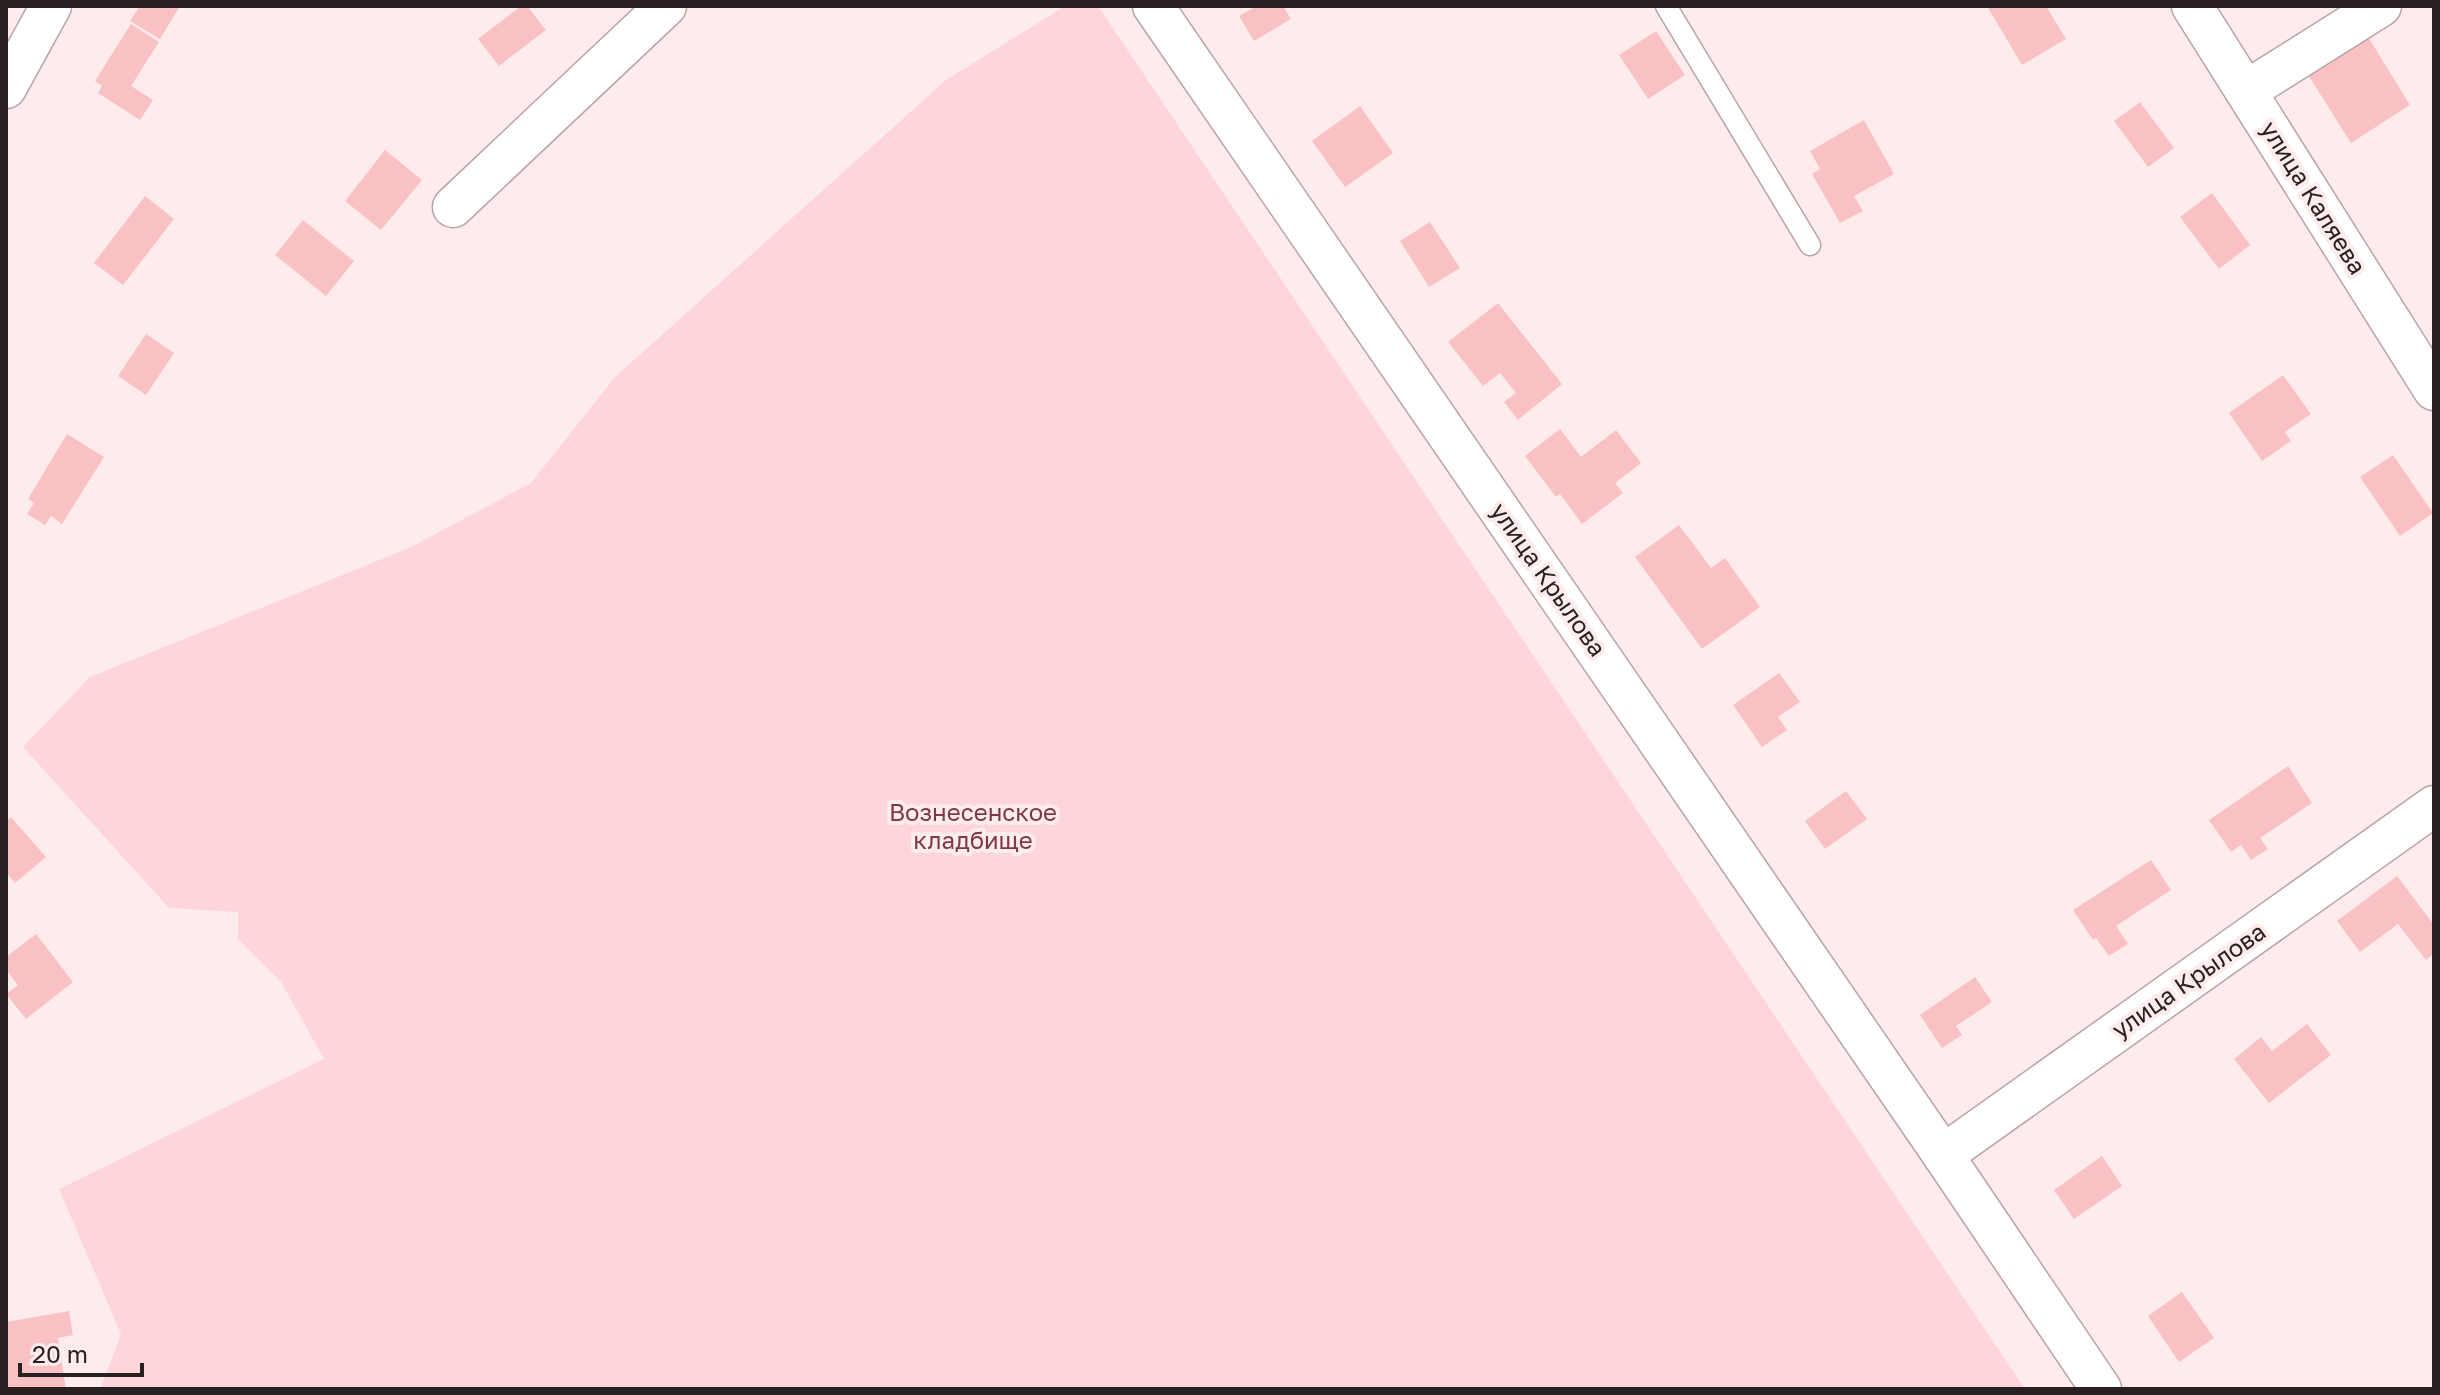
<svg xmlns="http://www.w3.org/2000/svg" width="2440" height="1395" font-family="'Golos Text',sans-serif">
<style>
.green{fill:#fed6d9}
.building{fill:#fac1c5}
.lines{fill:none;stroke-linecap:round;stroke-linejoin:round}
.lane-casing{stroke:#b9a4a5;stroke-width:23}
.street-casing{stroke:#b9a4a5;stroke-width:43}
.lane{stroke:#fff;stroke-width:20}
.street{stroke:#fff;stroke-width:40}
.labels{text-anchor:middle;stroke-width:8;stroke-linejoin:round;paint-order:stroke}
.street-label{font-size:24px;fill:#292121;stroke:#feeced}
.park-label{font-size:24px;fill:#7e3942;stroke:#feeced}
</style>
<rect width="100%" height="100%" fill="#feeced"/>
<polygon class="green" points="1065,6 1098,6 2025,1389 100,1389 121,1334 59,1189 324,1059 281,982 238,939 238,912 169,908 23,747 90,677 409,548 531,483 615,377 946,80"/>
<g class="building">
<polygon points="140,6 180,6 160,39 130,21"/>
<polygon points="521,6 527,6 546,30 499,66 478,39"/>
<polygon points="1257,6 1283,6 1291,19 1254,41 1239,16"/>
<polygon points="1987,6 2046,6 2066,39 2022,65"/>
<polygon points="131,24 159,42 131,86 153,100 140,120 98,93 102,86 95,81"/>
<polygon points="1656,31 1685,75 1648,99 1619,55"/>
<polygon points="2365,32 2410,105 2351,143 2305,70"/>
<polygon points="2140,102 2174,148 2148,167 2114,121"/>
<polygon points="1360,106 1393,153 1345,187 1312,141"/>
<polygon points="1864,120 1894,174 1854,196 1863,211 1840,223 1812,174 1820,169 1810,151"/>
<polygon points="385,150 422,180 381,230 345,201"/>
<polygon points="2212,193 2250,245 2219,269 2180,217"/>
<polygon points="145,196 174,219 123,285 94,263"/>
<polygon points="303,220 354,261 326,296 275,255"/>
<polygon points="1430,222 1460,268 1429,287 1400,241"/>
<polygon points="1498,303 1562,384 1518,420 1504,402 1516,393 1500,373 1483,386 1448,342"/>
<polygon points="146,334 174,353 146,395 118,376"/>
<polygon points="2283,375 2311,414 2285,432 2291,441 2262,461 2229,413"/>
<polygon points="1560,429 1581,457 1616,430 1641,463 1615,483 1623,493 1582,524 1560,494 1556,497 1525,456"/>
<polygon points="67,434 104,457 62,524 51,516 45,525 27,514 34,503 28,499"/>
<polygon points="2393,455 2433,513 2400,536 2360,477"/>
<polygon points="1679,525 1711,568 1725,558 1760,607 1702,649 1635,557"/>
<polygon points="1779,673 1800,702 1778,717 1787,730 1762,747 1733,705"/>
<polygon points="2288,766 2312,803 2260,838 2268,849 2251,860 2241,845 2231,852 2209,820"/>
<polygon points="1846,791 1867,819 1825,849 1805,821"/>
<polygon points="11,817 46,857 15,883 6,872 6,821"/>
<polygon points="2151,860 2171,890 2116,926 2128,944 2109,956 2096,938 2093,940 2073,910"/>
<polygon points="2397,876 2434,925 2434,953 2426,960 2398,924 2360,952 2337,921"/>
<polygon points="36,934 73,982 26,1019 6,994 18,985 6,970 6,957"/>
<polygon points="1975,977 1992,1002 1956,1026 1962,1035 1942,1048 1920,1015"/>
<polygon points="2307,1024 2331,1055 2269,1103 2234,1059 2261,1037 2272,1051"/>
<polygon points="2102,1156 2122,1186 2074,1219 2054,1190"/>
<polygon points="2182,1292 2214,1338 2179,1362 2148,1316"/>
<polygon points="69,1311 73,1335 58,1338 66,1389 6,1389 6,1322"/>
</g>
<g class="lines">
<g class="lane-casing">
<polyline id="lane" points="1666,6 1810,245"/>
</g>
<g class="street-casing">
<g id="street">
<polyline points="1153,6 1943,1155 2101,1389"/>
<polyline points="2192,6 2434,390"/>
<polyline points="6,88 51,6"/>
<polyline points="2246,91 2381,6"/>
<polyline points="453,207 666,6"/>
<polyline points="1943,1155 2434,806"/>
</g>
</g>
<use href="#lane" class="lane"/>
<use href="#street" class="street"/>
</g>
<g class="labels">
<g class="street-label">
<text transform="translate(2313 198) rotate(58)" y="8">улица Каляева</text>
<text transform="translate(1548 580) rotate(55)" y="8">улица Крылова</text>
<text transform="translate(2189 981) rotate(-35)" y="8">улица Крылова</text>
</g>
<g class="park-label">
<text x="973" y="821">Вознесенское<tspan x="973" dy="28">кладбище</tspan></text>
</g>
</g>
<rect width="2440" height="1395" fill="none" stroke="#292121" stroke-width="16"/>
<path d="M20 1363v12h122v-12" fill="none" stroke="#292121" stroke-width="4"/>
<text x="32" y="1363" font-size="24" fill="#292121" stroke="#feeced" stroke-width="6" paint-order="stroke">20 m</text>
</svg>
